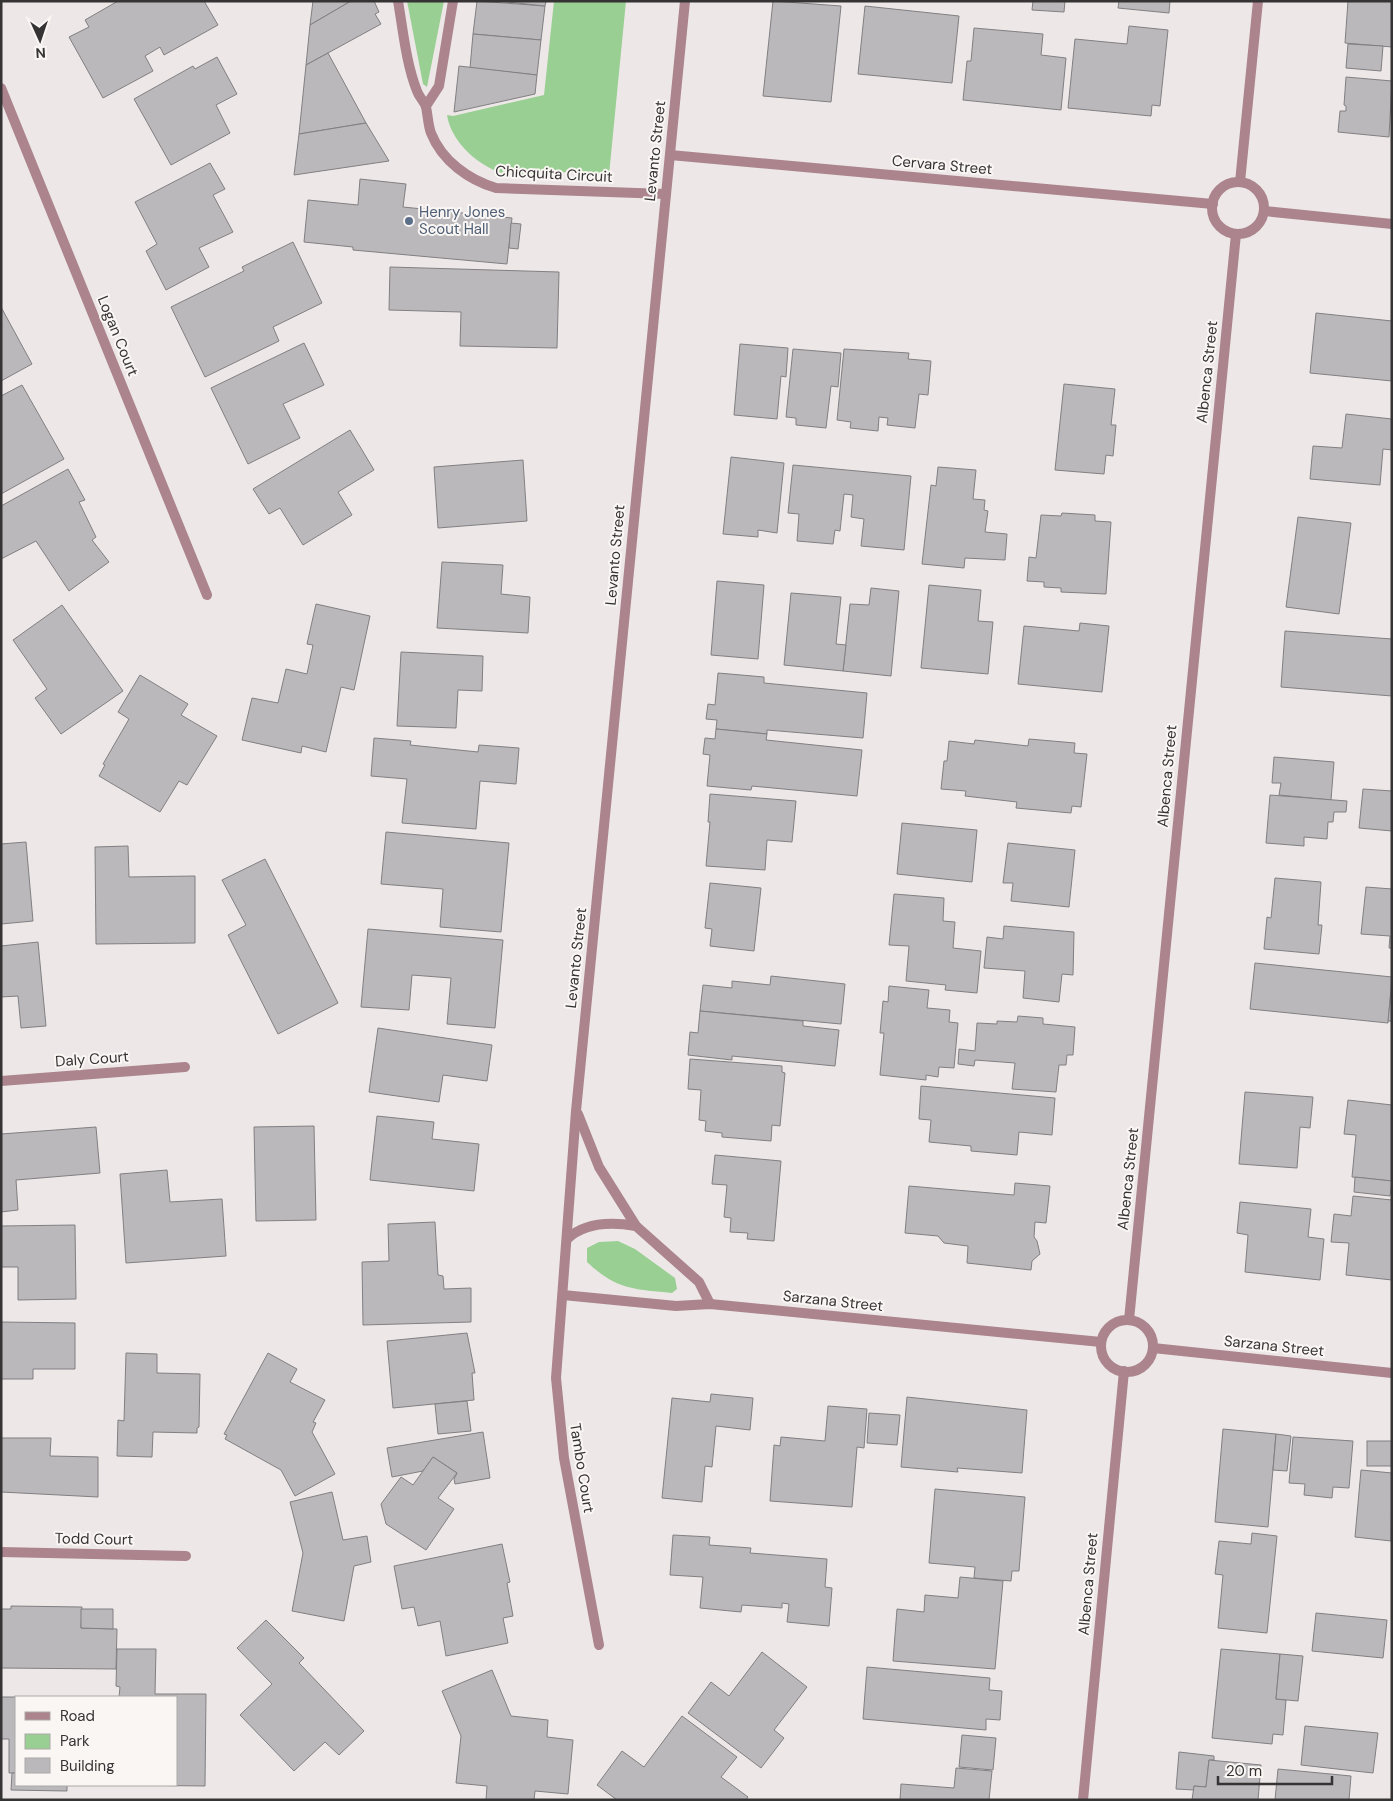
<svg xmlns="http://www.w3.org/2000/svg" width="1393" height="1801" font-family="'DM Sans',sans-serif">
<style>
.green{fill:#99cf93}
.building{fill:#bab8bb;stroke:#817f82}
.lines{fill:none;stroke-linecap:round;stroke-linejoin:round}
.street{stroke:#ab848e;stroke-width:10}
.service-dot{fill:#5c6f8a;stroke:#faf6f4;stroke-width:2}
.labels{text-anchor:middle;stroke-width:4;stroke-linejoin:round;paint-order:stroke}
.street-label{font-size:15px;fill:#353333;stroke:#faf6f4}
.service-label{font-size:15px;fill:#4e5e75;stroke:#faf6f4;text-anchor:start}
</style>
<rect width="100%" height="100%" fill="#ede8e7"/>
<g class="green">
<polygon points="407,1 444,1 427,87 423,84"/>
<path d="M554,1H626L609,175C590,174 571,172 552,172C538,172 523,177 509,175C481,169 451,143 447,115L453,116L544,95Z"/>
<path d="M618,1241L635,1249L675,1278L677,1289L672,1293C633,1289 617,1290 587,1262V1248L599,1242Z"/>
</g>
<g class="building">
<polygon points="118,1 204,1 218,25 164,55 160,47 145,56 153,71 103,98 69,37 89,27 85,20"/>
<polygon points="313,1 351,1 310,25"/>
<polygon points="351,1 374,1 379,12 375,14 381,24 306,65 310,25"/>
<polygon points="477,1 545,6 541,40 473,34"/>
<polygon points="498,1 546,1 545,6"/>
<polygon points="773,1 841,6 831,102 763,96"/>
<polygon points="1033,1 1065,1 1064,12 1032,10"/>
<polygon points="1119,1 1170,1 1169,13 1118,8"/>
<polygon points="1348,1 1392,1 1392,47 1345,43"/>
<polygon points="865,6 959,16 952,83 858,74"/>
<polygon points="1129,26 1168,30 1160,106 1152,105 1151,116 1068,108 1075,39 1127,44"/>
<polygon points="974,28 1043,34 1041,55 1066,58 1061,110 963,100 967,61 971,61"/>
<polygon points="473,34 541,40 537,75 470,68"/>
<polygon points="1348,44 1383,46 1381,71 1346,68"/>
<polygon points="328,53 366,123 299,134 306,65"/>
<polygon points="217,57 237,94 216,105 230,133 171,165 134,99 193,66 195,69"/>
<polygon points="459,66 537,75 535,94 454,112"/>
<polygon points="1346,77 1392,81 1389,137 1338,132 1340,111 1346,111 1346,106 1344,105"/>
<polygon points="366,123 389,161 294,175 299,134"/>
<polygon points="210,163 225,189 213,195 233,232 199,248 209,267 166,290 146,251 157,244 135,202"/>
<polygon points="360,179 406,184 403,207 512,218 507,264 353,250 353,247 304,242 308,200 358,205"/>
<polygon points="511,223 521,224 518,249 509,248"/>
<polygon points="293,242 322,303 273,327 279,341 205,377 171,307 244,271 242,267"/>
<polygon points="390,267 559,272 557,348 460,346 461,312 389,310"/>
<polygon points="1,307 32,364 1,381"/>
<polygon points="1316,313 1392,321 1392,381 1310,373"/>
<polygon points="304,343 324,385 283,404 300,438 248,464 211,388"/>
<polygon points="740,344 788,348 786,377 781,376 777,419 734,415"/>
<polygon points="793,349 841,353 838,387 831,386 826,428 796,425 796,418 786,417"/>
<polygon points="844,349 909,353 908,359 931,361 928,395 919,394 915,428 887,425 888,418 879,417 878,431 850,428 851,422 837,420"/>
<polygon points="1064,384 1115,389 1111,425 1116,425 1113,456 1106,455 1104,474 1055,470"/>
<polygon points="22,385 64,459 1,494 1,396"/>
<polygon points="1346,414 1392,419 1392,450 1383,449 1380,485 1310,479 1313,446 1342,448"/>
<polygon points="350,430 374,470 338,492 352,515 303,545 280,508 269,514 253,489"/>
<polygon points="731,457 784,463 777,533 758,530 758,537 723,534"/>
<polygon points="523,460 527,521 438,528 434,467"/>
<polygon points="793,465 911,476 904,550 861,546 864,519 851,517 853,495 844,494 840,531 835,530 833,544 797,541 799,514 788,513"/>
<polygon points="938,467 976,470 973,499 985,500 984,510 988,511 985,532 1007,534 1005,560 965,558 964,568 922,564 931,485 936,486"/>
<polygon points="68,469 85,500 79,502 96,537 92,540 109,562 69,591 36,541 1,559 1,506"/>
<polygon points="1062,513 1095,515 1095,521 1111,522 1106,594 1061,592 1061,588 1044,587 1044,582 1027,581 1029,557 1036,558 1041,515 1061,516"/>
<polygon points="1298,517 1351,523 1339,614 1286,607"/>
<polygon points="442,562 503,565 501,594 530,597 528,633 437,628"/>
<polygon points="717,581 764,585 758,659 711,655"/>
<polygon points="929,585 981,590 978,621 993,622 988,674 921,668"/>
<polygon points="871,588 899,591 891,676 843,671 850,604 869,605"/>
<polygon points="791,593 841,597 836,644 846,645 843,671 784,665"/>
<polygon points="316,604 370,616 354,690 341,687 326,752 302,746 301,753 242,740 252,698 278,703 286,669 307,674 313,645 307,644"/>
<polygon points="62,605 123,691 61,734 35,698 47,689 13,640"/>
<polygon points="1080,623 1109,626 1102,692 1018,684 1024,626 1079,631"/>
<polygon points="1285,631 1392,639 1392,696 1281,687"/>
<polygon points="401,652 483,656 482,691 458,690 456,728 397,726"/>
<polygon points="718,673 764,677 764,683 867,693 863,738 767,730 767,734 716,729 717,720 706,719 708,704 715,705"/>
<polygon points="140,675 188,704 181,715 217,736 187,785 179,781 160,812 99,776 105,765 103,764 129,719 118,712"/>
<polygon points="716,729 767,734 766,740 862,750 857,796 752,786 751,790 707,786 710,755 703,754 705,738 715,739"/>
<polygon points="374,738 411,741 410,745 478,752 479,745 519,748 516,784 480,781 476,829 402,823 407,779 371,776"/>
<polygon points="1029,739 1075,743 1074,753 1087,754 1081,807 1072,806 1071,813 1016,808 1017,802 965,796 966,791 941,789 944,761 947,761 949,741 974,744 975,740 1028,746"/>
<polygon points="1274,757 1334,762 1331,800 1279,795 1281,783 1272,783"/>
<polygon points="1363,789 1392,791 1392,831 1359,828"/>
<polygon points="710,794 796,801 792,842 767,840 765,870 706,866 710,822 708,822"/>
<polygon points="1270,795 1347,801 1346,812 1334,812 1333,822 1328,822 1327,839 1304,837 1304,846 1266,843"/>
<polygon points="902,823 977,830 972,882 897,874"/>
<polygon points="386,832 509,843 501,932 440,927 443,889 381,884"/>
<polygon points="26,842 33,921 1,924 1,844"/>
<polygon points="1008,843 1075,850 1069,907 1011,901 1013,883 1003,883"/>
<polygon points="128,846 129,877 195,876 195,943 96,944 95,847"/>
<polygon points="265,859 338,1003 278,1034 228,935 246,925 222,880"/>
<polygon points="1275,878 1321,882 1318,925 1322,925 1319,954 1264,949 1267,917 1271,918"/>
<polygon points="710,883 761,888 754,951 710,946 712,929 705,928"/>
<polygon points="1366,887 1392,889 1392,948 1389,948 1390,936 1361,934"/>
<polygon points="894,894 944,898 943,921 955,922 953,948 981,951 977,993 945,990 946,985 906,981 909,946 889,945"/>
<polygon points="1004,926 1074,932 1073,975 1062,974 1059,1002 1023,998 1025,971 984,968 987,937 1003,939"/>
<polygon points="368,929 503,940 495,1028 447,1024 451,978 412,975 409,1010 361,1007"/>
<polygon points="38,942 46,1026 21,1028 18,996 1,997 1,946"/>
<polygon points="1255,963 1392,977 1388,1023 1250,1009"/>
<polygon points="771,976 845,984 841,1024 700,1011 703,985 732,988 732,981 770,985"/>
<polygon points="889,986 929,990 927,1008 950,1010 949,1022 958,1023 954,1068 939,1067 938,1077 926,1075 926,1080 880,1075 884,1033 880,1033 883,1001 888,1002"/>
<polygon points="1391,992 1392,992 1392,1021 1388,1021"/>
<polygon points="700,1011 803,1021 803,1026 839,1030 835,1066 732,1056 732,1060 688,1055 690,1032 698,1033"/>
<polygon points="1018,1016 1043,1018 1043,1024 1075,1027 1073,1055 1067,1055 1066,1065 1059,1065 1056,1092 1012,1089 1015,1063 975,1060 974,1066 958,1064 959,1049 975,1051 977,1023 997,1024 997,1021 1017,1022"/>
<polygon points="378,1028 492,1045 487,1081 443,1075 439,1102 369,1092"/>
<polygon points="690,1059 782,1066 782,1072 785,1073 780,1126 772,1125 771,1141 722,1137 722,1133 705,1131 706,1121 699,1120 701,1090 688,1089"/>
<polygon points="921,1086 1055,1098 1052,1135 1019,1132 1017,1155 971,1151 971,1146 929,1142 931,1120 919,1119"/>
<polygon points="1245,1092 1313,1097 1310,1128 1300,1127 1297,1168 1239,1164"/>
<polygon points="1348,1100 1392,1105 1392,1181 1352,1177 1356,1135 1344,1134"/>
<polygon points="377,1116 434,1122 432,1139 479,1144 474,1191 370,1180"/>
<polygon points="314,1126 316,1220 256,1221 254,1127"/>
<polygon points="96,1127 100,1173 16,1180 18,1210 1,1212 1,1134"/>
<polygon points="715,1155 781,1161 774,1241 747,1239 748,1233 730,1232 731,1218 724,1217 727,1185 712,1184"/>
<polygon points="167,1170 170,1202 222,1199 226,1256 126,1263 120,1174"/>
<polygon points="1355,1177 1392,1181 1390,1196 1354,1192"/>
<polygon points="1015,1183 1050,1186 1046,1223 1035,1222 1034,1237 1037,1241 1040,1254 1032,1261 1031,1270 967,1263 968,1246 944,1243 938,1236 905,1233 909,1186 1014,1195"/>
<polygon points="1353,1196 1392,1200 1392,1280 1346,1275 1349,1243 1331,1242 1334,1214 1351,1216"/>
<polygon points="1240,1202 1311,1209 1308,1237 1324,1239 1320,1280 1245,1272 1248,1235 1237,1233"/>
<polygon points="435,1222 438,1275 443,1276 444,1289 471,1288 471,1322 363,1325 362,1262 389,1261 388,1224"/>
<polygon points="75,1225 76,1299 18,1300 18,1267 1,1267 1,1226"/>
<polygon points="1,1322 75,1323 75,1369 33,1369 33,1379 1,1379"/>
<polygon points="467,1333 475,1373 472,1373 474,1400 393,1408 387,1341"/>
<polygon points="126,1353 157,1354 157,1373 200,1374 199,1427 197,1428 197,1433 153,1432 152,1457 117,1456 118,1420 124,1421"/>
<polygon points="268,1353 297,1369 290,1382 325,1400 313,1422 316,1423 312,1432 335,1474 295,1496 281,1470 225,1439 227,1435 224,1434"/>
<polygon points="711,1394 753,1398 750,1430 716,1426 712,1467 705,1466 702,1502 662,1498 672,1398 710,1402"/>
<polygon points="907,1397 1027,1410 1022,1473 957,1468 958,1472 901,1467"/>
<polygon points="467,1401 471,1431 438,1434 435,1404"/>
<polygon points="828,1406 867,1409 864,1448 857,1447 852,1507 770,1501 774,1445 780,1446 781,1437 825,1441"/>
<polygon points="869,1413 900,1415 897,1445 867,1443"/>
<polygon points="1223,1429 1276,1434 1268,1527 1215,1522"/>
<polygon points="483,1432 490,1478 455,1484 454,1479 457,1473 433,1457 423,1471 392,1477 387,1448"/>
<polygon points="1276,1434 1291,1436 1287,1471 1273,1470"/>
<polygon points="1293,1437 1353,1441 1349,1488 1333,1487 1332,1498 1304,1495 1305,1484 1289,1483"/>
<polygon points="1,1438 51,1438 50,1456 98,1457 98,1497 1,1492"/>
<rect x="1367" y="1441" width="25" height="25"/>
<polygon points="433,1457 457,1473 438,1498 454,1509 426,1550 386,1524 381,1504 401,1477 413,1485"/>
<polygon points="1361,1470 1392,1473 1391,1541 1355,1537"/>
<polygon points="935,1489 1025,1497 1019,1571 1012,1571 1011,1581 974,1578 975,1567 929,1563"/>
<polygon points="332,1492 343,1540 367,1536 371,1562 354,1566 344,1621 292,1611 303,1553 290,1502"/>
<polygon points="1252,1533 1277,1536 1267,1633 1218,1628 1223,1575 1215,1574 1219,1541 1251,1544"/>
<polygon points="673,1535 710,1537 709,1545 751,1548 750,1553 827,1559 825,1587 832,1588 829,1626 787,1622 789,1604 782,1603 782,1608 742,1605 741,1612 700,1608 703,1577 670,1575"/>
<polygon points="502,1544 510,1582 507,1583 513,1616 503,1618 508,1643 446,1656 440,1621 418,1626 414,1607 402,1609 394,1566"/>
<polygon points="960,1577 1003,1581 995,1669 893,1661 897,1609 924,1612 925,1595 958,1598"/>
<polygon points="11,1606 82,1607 81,1628 117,1629 116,1669 1,1668 1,1609 11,1609"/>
<polygon points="81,1609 113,1609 113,1629 81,1628"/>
<polygon points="1316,1613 1387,1620 1383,1658 1312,1651"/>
<polygon points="266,1620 304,1658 299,1663 364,1731 339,1755 325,1742 294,1771 240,1715 272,1684 237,1648"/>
<polygon points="117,1649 156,1649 155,1694 206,1694 205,1786 123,1785 176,1785 176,1697 119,1697 120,1687 116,1686"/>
<polygon points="1221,1649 1280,1654 1276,1699 1286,1700 1283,1735 1273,1734 1272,1744 1212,1738"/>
<polygon points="762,1652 807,1687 774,1730 784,1738 761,1768 688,1713 711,1682 729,1696"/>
<polygon points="1280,1654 1303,1656 1298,1701 1276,1699"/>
<polygon points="867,1667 990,1678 989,1690 1002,1691 1000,1720 986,1719 986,1730 863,1719"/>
<polygon points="492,1670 511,1716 548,1720 547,1737 573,1740 568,1794 535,1791 534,1800 486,1800 487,1786 456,1783 461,1736 442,1691"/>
<polygon points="1,1697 33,1697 16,1697 16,1773 9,1773 9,1739 1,1739"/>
<polygon points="682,1716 737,1757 721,1777 748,1797 746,1800 617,1800 597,1785 622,1751 644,1767"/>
<polygon points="1305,1726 1378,1733 1373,1773 1301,1765"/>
<polygon points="962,1735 996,1738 993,1770 959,1767"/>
<polygon points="1179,1752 1214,1756 1214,1760 1209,1760 1206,1787 1194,1786 1194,1790 1176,1789"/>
<polygon points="1209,1760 1261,1765 1258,1800 1192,1800 1194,1786 1206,1787"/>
<polygon points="956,1768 992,1771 989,1800 900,1800 901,1784 954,1788"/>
<polygon points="1278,1769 1351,1776 1349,1800 1275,1800"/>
<polygon points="12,1773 16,1773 16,1785 67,1785 67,1791 11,1790"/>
</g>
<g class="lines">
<g class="street">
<path d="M398,1C403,30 406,63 417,91C419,97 424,101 426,107C428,116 428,125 431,133C442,161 469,180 496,188L666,194"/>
<polyline points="1,88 207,595"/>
<polyline points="426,106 439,86 453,1"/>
<polyline points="670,155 1213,204"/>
<polyline points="1240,182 1258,1"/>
<circle cx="1238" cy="208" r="26"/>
<polyline points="1264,211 1392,224"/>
<polyline points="1,1081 185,1067"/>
<polyline points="578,1114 599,1167 636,1226 699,1282 710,1304"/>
<path d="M567,1239C585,1222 613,1222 636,1226"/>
<polyline points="563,1295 676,1306 710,1304 1101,1342"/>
<polyline points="1129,1320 1236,234"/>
<circle cx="1127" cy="1346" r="26"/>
<polyline points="1153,1348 1392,1373"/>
<polyline points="1,1552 186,1556"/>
<polyline points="599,1645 564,1458 556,1378 576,1111 685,1"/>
<polyline points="1083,1800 1124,1371"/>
</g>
</g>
<circle class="service-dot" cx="409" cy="221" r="5"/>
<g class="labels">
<g class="street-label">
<text transform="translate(655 151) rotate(-84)" y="5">Levanto Street</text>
<text transform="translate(942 165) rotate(5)" y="5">Cervara Street</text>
<text transform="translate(554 174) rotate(3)" y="5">Chicquita Circuit</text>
<text transform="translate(118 336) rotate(68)" y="5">Logan Court</text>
<text transform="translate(1207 372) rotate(-84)" y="5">Albenca Street</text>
<text transform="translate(615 555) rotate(-85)" y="5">Levanto Street</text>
<text transform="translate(1167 776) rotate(-85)" y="5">Albenca Street</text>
<text transform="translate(576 958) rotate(-84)" y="5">Levanto Street</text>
<text transform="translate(92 1059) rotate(-4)" y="5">Daly Court</text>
<text transform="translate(1128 1179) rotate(-84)" y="5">Albenca Street</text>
<text transform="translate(833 1301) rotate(6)" y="5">Sarzana Street</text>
<text transform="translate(1274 1346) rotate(6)" y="5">Sarzana Street</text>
<text transform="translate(582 1468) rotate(81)" y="5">Tambo Court</text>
<text transform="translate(94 1539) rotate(1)" y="5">Todd Court</text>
<text transform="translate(1088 1584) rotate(-85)" y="5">Albenca Street</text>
</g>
<g class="service-label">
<text x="419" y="217">Henry Jones<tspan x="419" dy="17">Scout Hall</tspan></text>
</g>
</g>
<rect width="1393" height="1801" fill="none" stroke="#353333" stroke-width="5"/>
<rect x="15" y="1696" width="162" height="90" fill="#faf6f4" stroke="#aba8a7"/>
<rect x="25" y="1712" width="25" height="8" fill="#ab848e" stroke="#aba8a7"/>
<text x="60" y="1721" font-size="15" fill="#353333">Road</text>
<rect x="25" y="1734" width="25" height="15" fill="#99cf93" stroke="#aba8a7"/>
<text x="60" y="1746" font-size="15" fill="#353333">Park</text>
<rect x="25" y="1758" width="25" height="15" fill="#bab8bb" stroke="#aba8a7"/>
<text x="60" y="1771" font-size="15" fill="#353333">Building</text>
<g transform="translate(40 40) rotate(177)" stroke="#faf6f4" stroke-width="4" paint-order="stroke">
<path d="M0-4L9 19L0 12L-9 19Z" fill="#353333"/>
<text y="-8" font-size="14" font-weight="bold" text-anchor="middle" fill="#353333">N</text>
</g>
<path d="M1218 1776v8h114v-8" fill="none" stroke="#353333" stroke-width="2.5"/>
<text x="1226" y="1776" font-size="15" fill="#353333" stroke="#faf6f4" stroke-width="4" paint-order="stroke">20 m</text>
</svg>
